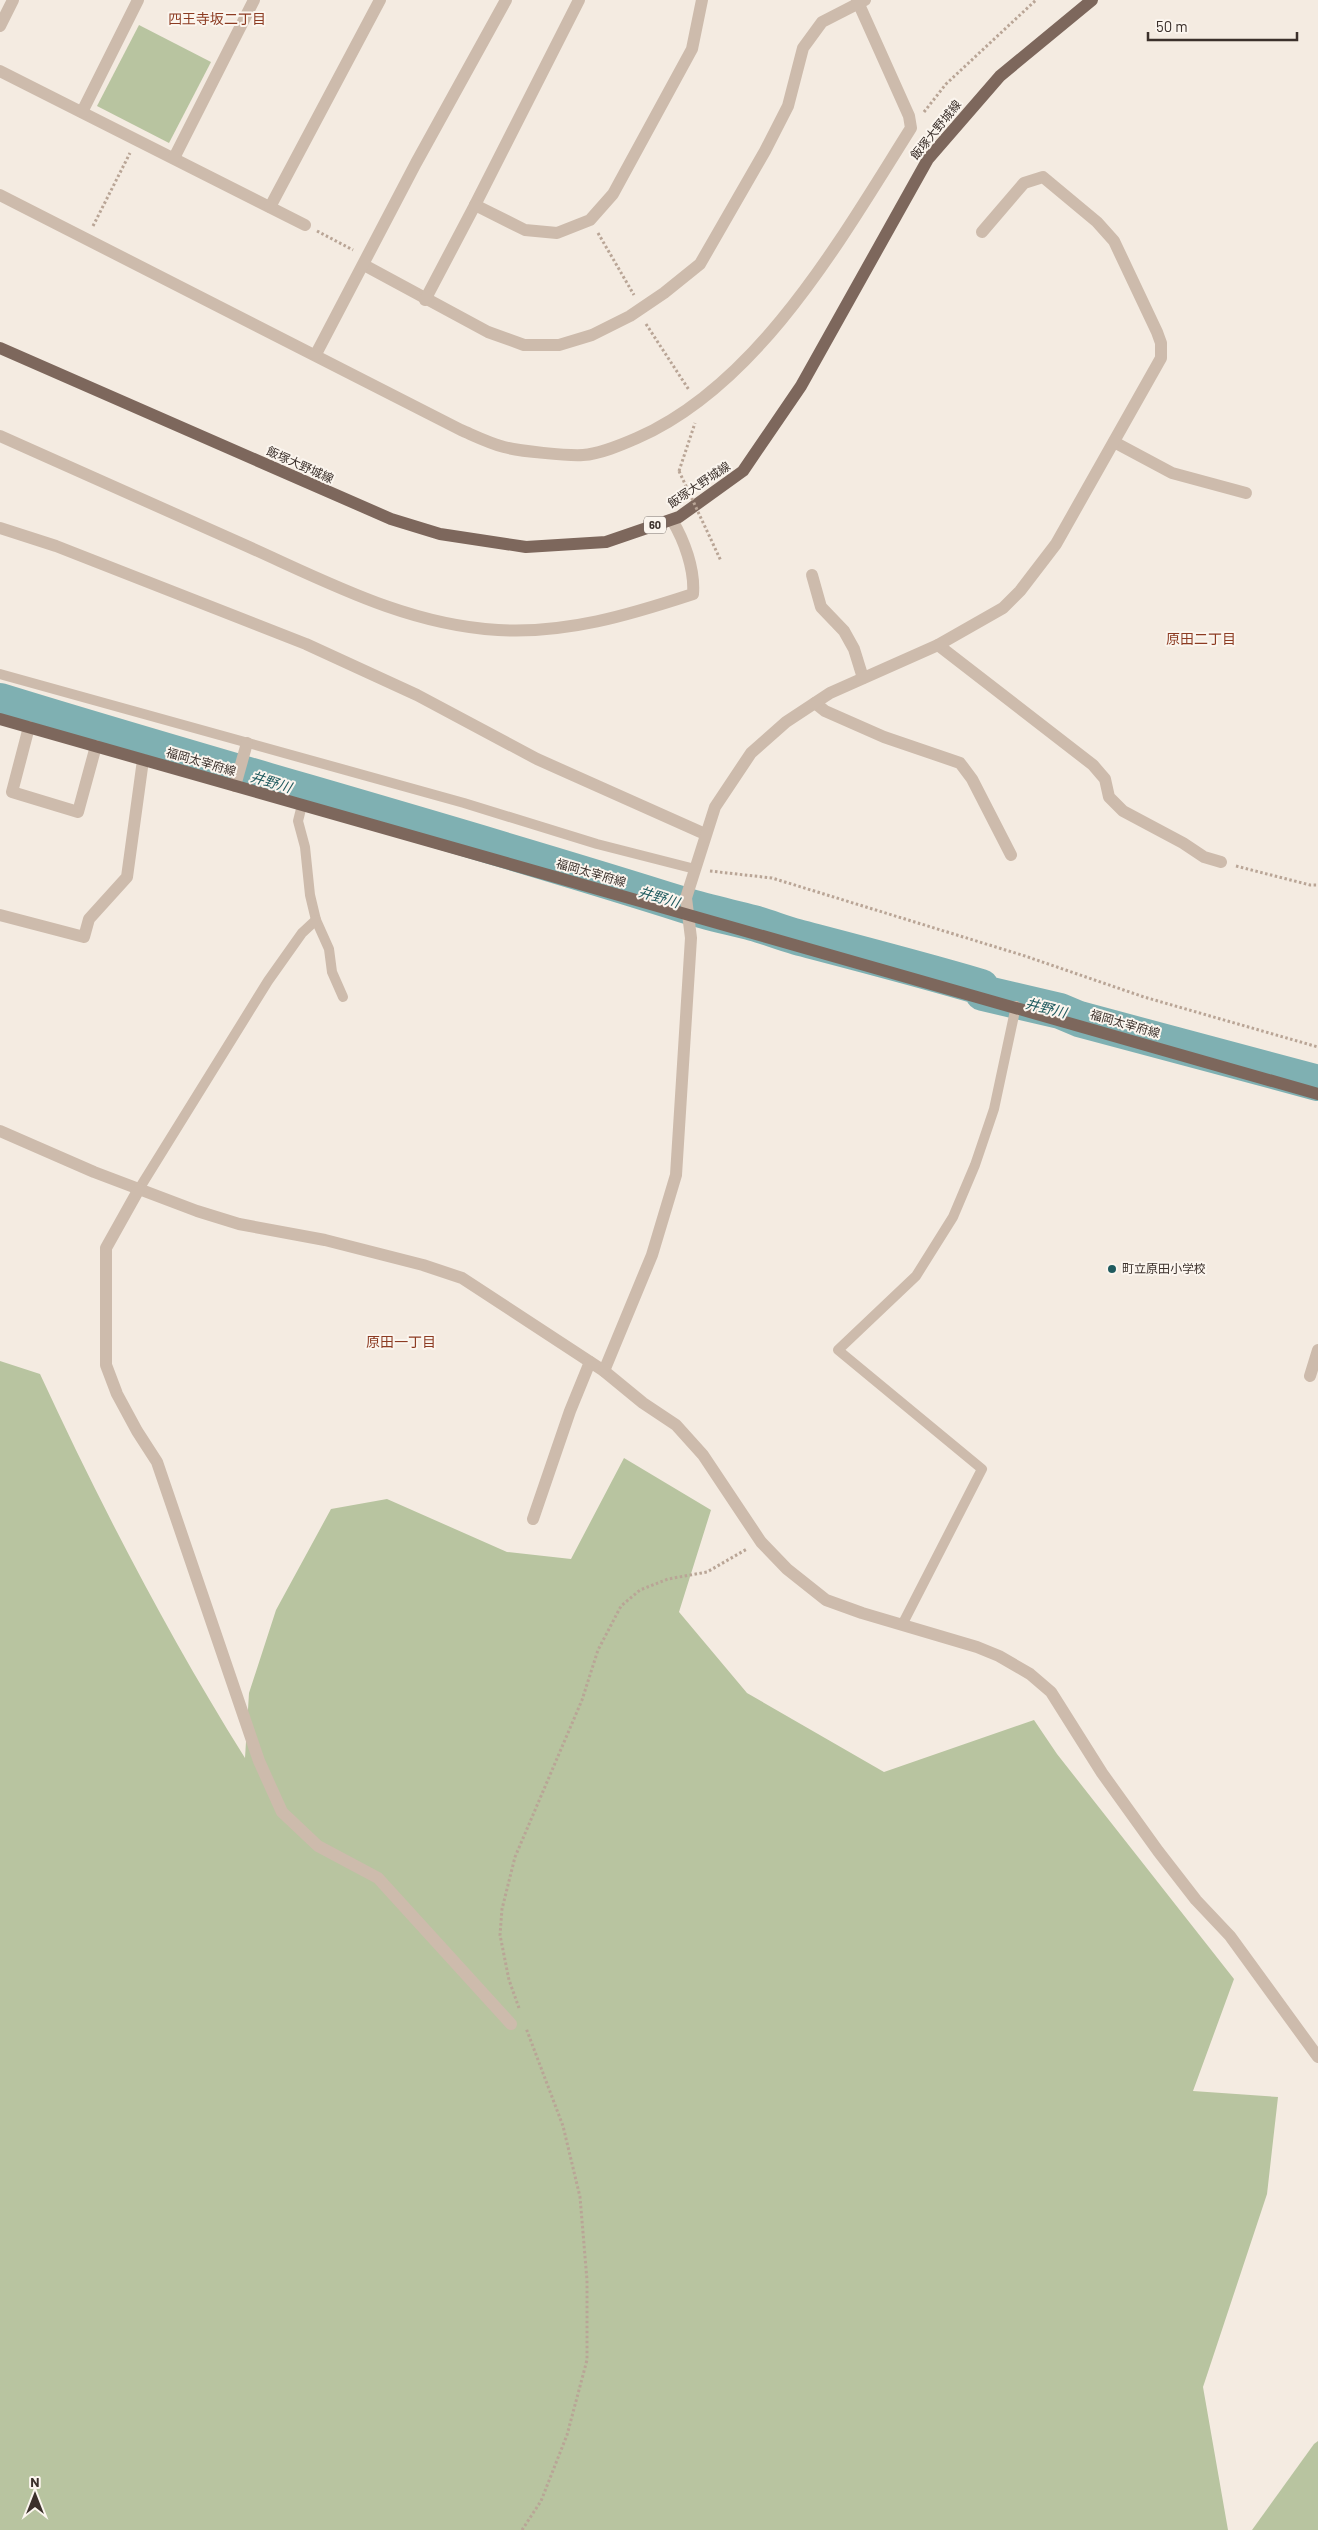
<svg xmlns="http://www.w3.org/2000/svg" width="1318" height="2530" font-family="Barlow,'Noto Sans JP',sans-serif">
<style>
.green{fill:#b8c4a0}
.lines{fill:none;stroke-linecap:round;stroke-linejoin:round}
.river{stroke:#7fb0b2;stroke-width:36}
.path{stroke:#b9a596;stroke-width:3;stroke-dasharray:2.5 2.5;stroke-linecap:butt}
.service{stroke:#cdbbac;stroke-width:10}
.minor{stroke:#cdbbac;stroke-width:12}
.primary{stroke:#7d675c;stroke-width:12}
.path-bridge{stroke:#b9a596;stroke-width:3;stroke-dasharray:2.5 2.5;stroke-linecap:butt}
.poi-dot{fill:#1f5a5e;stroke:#fbf5ee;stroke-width:2}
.labels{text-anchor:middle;stroke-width:4;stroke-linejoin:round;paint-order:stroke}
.shield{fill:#fbf5ee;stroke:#756b66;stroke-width:1}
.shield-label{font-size:11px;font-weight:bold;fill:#3b302b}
.street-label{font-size:12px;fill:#3b302b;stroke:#fbf5ee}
.poi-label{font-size:12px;fill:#3b302b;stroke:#fbf5ee;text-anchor:start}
.neighbourhood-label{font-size:14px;fill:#8c3b22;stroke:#fbf5ee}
.water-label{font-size:14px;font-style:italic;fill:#1f5a5e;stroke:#fbf5ee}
</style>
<rect width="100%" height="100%" fill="#f4ebe1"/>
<g class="green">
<polygon points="139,25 211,62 169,143 97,106"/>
<path d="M0,1361L40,1374C101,1506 168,1635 245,1758L249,1693L276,1610L331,1509L387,1499L507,1552L571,1559L624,1458L711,1510L679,1612L747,1693L884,1772L1034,1720L1057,1754L1234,1979L1193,2091L1278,2097L1267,2194L1203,2387L1228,2530H0Z"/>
<polygon points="1318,2441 1318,2530 1252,2530 1314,2444"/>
</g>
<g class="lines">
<path class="river" d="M0,701C227,771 457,833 684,905C706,912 730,917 753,923C768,927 782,933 797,937C858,953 920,969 981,987L983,993L1060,1011L1079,1019L1318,1083"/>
<g class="path">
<polyline points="924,112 946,84 1036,0"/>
<polyline points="93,226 130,153"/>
<polyline points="317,231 353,250"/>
<polyline points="598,233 634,295"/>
<polyline points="646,324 689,390"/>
<polyline points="679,471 695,423"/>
<polyline points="1236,866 1310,885 1318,885"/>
<polyline points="710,871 772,878 1025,956 1144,997 1318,1047"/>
<polyline points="519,2008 509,1980 500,1935 502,1909 515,1857 582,1700 598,1650 621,1606 640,1590 668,1579 707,1572 747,1549"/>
<polyline points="522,2530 541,2501 567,2435 587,2360 587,2280 580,2197 563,2126 526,2028"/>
</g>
<g class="service">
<polyline points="0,674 464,803 597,844 695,869"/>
<polyline points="302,805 298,821 305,847 310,895 316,920 329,949 332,972 343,997"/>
<polyline points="139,1189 268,981 302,933 316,920"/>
<polyline points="902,1625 982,1469 838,1350 916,1276 953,1217 975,1165 994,1109 1016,1006"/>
</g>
<g class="minor">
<polyline points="0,26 13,0"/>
<polyline points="0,71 305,225"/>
<polyline points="82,112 138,0"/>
<polyline points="174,158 254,0"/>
<path d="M0,195L461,430C475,436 489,443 504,447C518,451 568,456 583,455C600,454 621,445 637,438C760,384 842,237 911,128L909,116L857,0"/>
<polyline points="475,205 579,0"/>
<polyline points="270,207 380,0"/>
<polyline points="364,265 488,332 524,345 559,345 592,335 630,316 664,293 700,264 765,151 788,106 803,48 822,22 865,0"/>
<polyline points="425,300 475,205 525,230 557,233 590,220 613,194 692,49 702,0"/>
<polyline points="316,354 416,163 506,0"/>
<path d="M0,436C83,473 166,510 249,547C329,583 408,625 498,630C566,634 629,615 693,594C695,569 684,540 672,520"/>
<polyline points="1114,442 1172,473 1246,493"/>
<polyline points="0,528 56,546 306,644 417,695 537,759 705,834"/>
<polyline points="812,575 821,607 844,631 854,649 863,678"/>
<polyline points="938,645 1093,765 1105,779 1109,797 1123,811 1183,843 1204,857 1221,862"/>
<polyline points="815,703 825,711 884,737 960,763 972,779 1011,855"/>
<polyline points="29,727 12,792 78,812 96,746"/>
<polyline points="235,786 247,743"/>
<polyline points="0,915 84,937 89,919 127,877 143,760"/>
<polyline points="0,1131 94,1172 197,1211 239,1224 325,1240 423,1265 462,1278 604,1371 643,1403 676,1425 703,1455 761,1542 787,1569 826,1600 862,1613 977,1647 999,1656 1030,1674 1051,1692 1102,1773 1158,1851 1196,1900 1230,1936 1318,2057"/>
<polyline points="139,1189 106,1248 106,1365 117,1394 137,1431 157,1462 259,1761 282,1812 318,1846 378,1878 511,2024"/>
<polyline points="604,1371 652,1255 676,1175 691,938 686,898 715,807 751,753 786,722 830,693 938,645 1003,608 1020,591 1056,544 1161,358 1161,343 1157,332 1114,241 1097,222 1043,177 1024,183 982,232"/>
<polyline points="1310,1376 1318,1350"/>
<polyline points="533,1519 570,1411 590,1362"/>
</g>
<g class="primary">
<polyline points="0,348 391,519 440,534 526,547 606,542 679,517 743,471 801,386 928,159 1000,76 1092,0"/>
<polyline points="0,719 1318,1094"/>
</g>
<polyline class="path-bridge" points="679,471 721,561"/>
</g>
<circle class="poi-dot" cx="1112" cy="1269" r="5"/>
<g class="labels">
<rect class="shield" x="644" y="516.5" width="22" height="17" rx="4"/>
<g class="shield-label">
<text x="655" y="529">60</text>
</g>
<g class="street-label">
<text transform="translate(936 130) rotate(-51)" y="4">飯塚大野城線</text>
<text transform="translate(300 465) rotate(24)" y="4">飯塚大野城線</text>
<text transform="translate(699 485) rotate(-34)" y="4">飯塚大野城線</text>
<text transform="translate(201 762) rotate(16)" y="4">福岡太宰府線</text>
<text transform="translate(591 873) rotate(16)" y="4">福岡太宰府線</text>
<text transform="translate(1125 1024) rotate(16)" y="4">福岡太宰府線</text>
</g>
<g class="poi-label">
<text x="1122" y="1273">町立原田小学校</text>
</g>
<g class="neighbourhood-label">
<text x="217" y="24">四王寺坂二丁目</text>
<text x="1201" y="644">原田二丁目</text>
<text x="401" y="1347">原田一丁目</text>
</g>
<g class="water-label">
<text transform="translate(271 782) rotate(17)" y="5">井野川</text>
<text transform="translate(659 897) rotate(17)" y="5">井野川</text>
<text transform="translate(1046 1008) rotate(14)" y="5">井野川</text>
</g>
</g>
<g transform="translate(35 2495)" stroke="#fbf5ee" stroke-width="4" paint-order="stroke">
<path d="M0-4L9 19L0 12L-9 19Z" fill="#3b302b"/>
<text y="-8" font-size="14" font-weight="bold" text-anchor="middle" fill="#3b302b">N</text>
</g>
<path d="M1148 32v8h149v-8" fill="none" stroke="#3b302b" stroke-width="2.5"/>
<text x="1156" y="32" font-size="15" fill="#3b302b" stroke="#fbf5ee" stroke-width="4" paint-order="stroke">50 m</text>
</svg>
